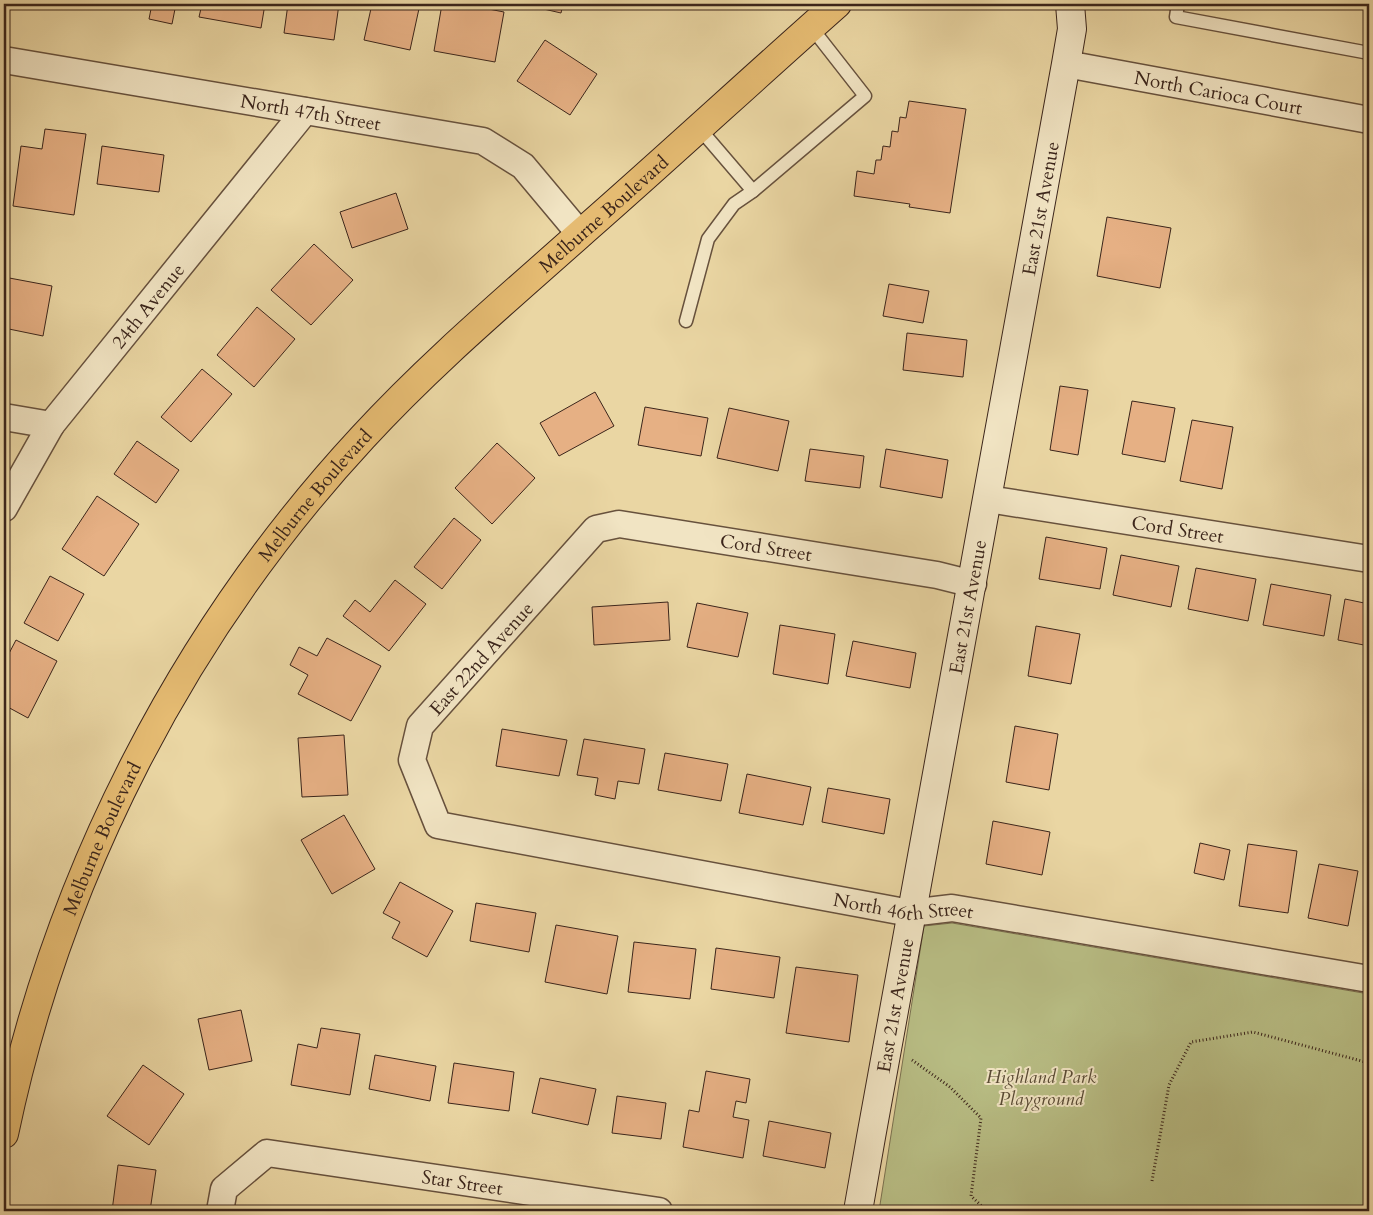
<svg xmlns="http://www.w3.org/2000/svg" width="1373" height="1215" font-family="Cardo,serif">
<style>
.green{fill:#b8bd84;stroke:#7a7150}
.building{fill:#e6b084;stroke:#3b251b}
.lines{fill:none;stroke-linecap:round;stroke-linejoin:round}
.lane-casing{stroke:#67513d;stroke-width:15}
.street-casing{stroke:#67513d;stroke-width:29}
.secondary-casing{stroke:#3b251b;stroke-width:30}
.primary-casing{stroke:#3b251b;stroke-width:30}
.path{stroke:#3b251b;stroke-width:3;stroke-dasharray:1 2.5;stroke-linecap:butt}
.lane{stroke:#f1e4c3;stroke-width:12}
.street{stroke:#f1e4c3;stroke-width:26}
.secondary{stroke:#f1e4c3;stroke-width:28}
.primary{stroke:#e5bb72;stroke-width:28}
.labels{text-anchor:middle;stroke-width:4;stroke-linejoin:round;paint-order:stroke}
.street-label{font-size:19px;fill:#3b251b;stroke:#f1e4c3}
.park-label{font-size:19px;font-style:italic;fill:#5a4b35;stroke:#f1e4c3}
</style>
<rect width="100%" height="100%" fill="#ead6a3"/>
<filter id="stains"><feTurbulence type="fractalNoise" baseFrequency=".004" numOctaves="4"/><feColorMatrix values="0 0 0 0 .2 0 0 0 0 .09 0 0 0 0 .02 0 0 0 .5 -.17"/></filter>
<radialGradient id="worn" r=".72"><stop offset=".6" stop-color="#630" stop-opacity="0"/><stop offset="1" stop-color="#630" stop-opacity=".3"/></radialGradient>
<polygon class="green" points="952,923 1369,994 1369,1211 879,1211 924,926"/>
<g class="building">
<polygon points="152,4 176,4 172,24 149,19"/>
<polygon points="202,4 265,4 261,28 199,17"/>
<polygon points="288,4 339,4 334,40 284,33"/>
<polygon points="372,4 420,4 410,50 364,40"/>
<polygon points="442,4 463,4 504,12 495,62 434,51"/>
<polygon points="522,4 563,4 561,13"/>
<polygon points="545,40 597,74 570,115 517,81"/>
<polygon points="909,101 966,109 950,213 909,207 910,204 854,196 857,171 874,174 876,160 881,160 883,146 890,147 892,131 898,132 900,117 906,118"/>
<polygon points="45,129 86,134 74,215 13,206 21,146 42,149"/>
<polygon points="102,146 164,155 159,192 97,184"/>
<polygon points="396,193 408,229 352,248 340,212"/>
<polygon points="1107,217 1171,228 1160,288 1097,276"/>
<polygon points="314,244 353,280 311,325 271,290"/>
<polygon points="4,277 52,286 43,336 4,328"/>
<polygon points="889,284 929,291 923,323 883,316"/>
<polygon points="257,307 295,339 254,387 217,355"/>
<polygon points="907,333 967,340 963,377 903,370"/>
<polygon points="202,369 232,394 191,442 161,417"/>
<polygon points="1060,386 1088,390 1078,455 1050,450"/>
<polygon points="595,392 614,426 559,456 540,423"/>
<polygon points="1132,401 1175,408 1165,462 1122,454"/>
<polygon points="645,407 708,418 701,456 638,445"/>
<polygon points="729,408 789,421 778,471 717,458"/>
<polygon points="1192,420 1233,427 1222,489 1180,481"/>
<polygon points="137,441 179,470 156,503 114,474"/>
<polygon points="497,443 535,478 492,524 455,488"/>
<polygon points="810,449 864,456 860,488 805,481"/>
<polygon points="886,449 948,460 942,498 880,487"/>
<polygon points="97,496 139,524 104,576 62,549"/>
<polygon points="454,518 481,540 442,589 414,567"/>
<polygon points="1046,537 1107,548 1100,589 1039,579"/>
<polygon points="1121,555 1179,566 1171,607 1113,595"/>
<polygon points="1196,568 1256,579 1248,621 1188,609"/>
<polygon points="50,576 84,594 58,641 24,623"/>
<polygon points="395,580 426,604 389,651 343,616 355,600 370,612"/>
<polygon points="1271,584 1331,595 1324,636 1263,625"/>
<polygon points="1345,599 1369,604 1369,646 1338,640"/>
<polygon points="668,602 670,640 594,645 592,607"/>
<polygon points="697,603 748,613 738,657 687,647"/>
<polygon points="780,625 835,634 828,684 773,674"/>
<polygon points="1036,626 1080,634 1071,684 1028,676"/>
<polygon points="327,638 381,666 351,721 298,694 308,675 290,665 299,647 317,656"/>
<polygon points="16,640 57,661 28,718 4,705 4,663"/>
<polygon points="853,641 916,653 910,688 846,676"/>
<polygon points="1015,726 1058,734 1049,790 1006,782"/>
<polygon points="502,729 567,740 559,776 496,766"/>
<polygon points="344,735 348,795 302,797 298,738"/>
<polygon points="584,739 645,749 639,784 618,781 615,799 595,795 598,778 577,775"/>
<polygon points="665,753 728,764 721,801 658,790"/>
<polygon points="747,774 811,787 803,825 739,813"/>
<polygon points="828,788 890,799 884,834 822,822"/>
<polygon points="344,815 375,869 332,894 301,840"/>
<polygon points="993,821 1050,832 1042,875 986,864"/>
<polygon points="1200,843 1230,850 1224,880 1194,873"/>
<polygon points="1248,844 1297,851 1288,913 1239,906"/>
<polygon points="1319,864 1358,871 1348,926 1308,918"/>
<polygon points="400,882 453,911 427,957 392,938 400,922 383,913"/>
<polygon points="476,903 536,913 529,952 470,941"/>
<polygon points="556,925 618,936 607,994 545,982"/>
<polygon points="634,942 696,949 690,999 628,992"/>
<polygon points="716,948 780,957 774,998 711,989"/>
<polygon points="796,967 858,975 849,1042 786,1033"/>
<polygon points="241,1010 252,1061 209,1070 198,1019"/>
<polygon points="321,1028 360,1034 350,1095 291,1085 298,1044 317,1048"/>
<polygon points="375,1055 436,1066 430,1101 369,1089"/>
<polygon points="454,1063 514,1072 509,1111 448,1103"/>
<polygon points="143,1065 184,1094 149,1145 107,1116"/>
<polygon points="706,1071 750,1079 746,1103 736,1101 733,1117 749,1120 743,1158 683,1147 689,1110 699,1112"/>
<polygon points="540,1078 596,1089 588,1125 532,1113"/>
<polygon points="617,1096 666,1103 661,1139 612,1133"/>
<polygon points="769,1121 831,1133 825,1168 763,1156"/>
<polygon points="118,1165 156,1170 150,1211 112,1211"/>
</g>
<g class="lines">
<g class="lane-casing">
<g id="lane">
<polyline points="1178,4 1176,17 1369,53"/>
<polyline points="699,128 753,191 865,96 811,27"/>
<polyline points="686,321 708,239 734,204 753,191"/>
</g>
</g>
<g class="street-casing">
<g id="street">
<path id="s1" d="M4,60L483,141L523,166L580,234"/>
<path id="s2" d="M1066,64L1369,120"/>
<polyline points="4,417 51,425"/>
<path id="s3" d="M988,499L1369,559"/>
<path id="s4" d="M4,508L51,425L305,111"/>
<path id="s5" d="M973,584L937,575L619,524L596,529L420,726L412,760L438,825L910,913L952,908L1369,979"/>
<path id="s6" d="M220,1211L224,1189L267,1153L659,1211"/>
</g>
</g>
<g class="secondary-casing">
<g id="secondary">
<path id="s7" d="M858,1211C925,828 998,446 1066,64L1072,29L1070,4"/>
</g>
</g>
<g class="primary-casing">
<g id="primary">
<path id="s8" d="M4,1134C58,875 183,631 363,437C430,364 505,301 579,235C666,159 751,80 837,4"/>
</g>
</g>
<g class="path">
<polyline points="912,1060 950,1087 981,1118 971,1196 987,1211"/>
<polyline points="1152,1181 1169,1085 1191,1042 1253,1032 1369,1063"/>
</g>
<use href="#lane" class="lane"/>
<use href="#street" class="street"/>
<use href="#secondary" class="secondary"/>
<use href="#primary" class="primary"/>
</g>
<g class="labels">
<g class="street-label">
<text dy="7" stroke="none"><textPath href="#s2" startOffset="155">North Carioca Court</textPath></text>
<text dy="7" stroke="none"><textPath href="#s1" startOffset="311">North 47th Street</textPath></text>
<text dy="7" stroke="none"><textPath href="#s7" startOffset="1019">East 21st Avenue</textPath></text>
<text dy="7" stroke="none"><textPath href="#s8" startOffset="1122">Melburne Boulevard</textPath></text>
<text dy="7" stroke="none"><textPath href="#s4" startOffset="249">24th Avenue</textPath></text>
<text dy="7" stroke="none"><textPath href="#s8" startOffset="718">Melburne Boulevard</textPath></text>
<text dy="7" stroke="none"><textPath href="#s3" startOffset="192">Cord Street</textPath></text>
<text transform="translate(766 547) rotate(9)" y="7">Cord Street</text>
<text dy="7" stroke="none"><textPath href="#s7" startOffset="614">East 21st Avenue</textPath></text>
<text transform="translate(481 658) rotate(-48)" y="7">East 22nd Avenue</text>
<text dy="7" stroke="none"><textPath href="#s8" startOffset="312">Melburne Boulevard</textPath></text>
<text dy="7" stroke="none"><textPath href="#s5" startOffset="1225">North 46th Street</textPath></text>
<text dy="7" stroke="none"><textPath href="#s7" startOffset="209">East 21st Avenue</textPath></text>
<text dy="7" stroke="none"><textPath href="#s6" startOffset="276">Star Street</textPath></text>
</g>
<g class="park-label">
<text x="1041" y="1083">Highland Park<tspan x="1041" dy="22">Playground</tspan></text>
</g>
</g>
<rect width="1373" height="1215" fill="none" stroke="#ead6a3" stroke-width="20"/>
<rect x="5" y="5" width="1363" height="1205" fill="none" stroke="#3b251b" stroke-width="2.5"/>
<rect x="10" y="10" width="1353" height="1195" fill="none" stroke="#3b251b"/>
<rect width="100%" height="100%" filter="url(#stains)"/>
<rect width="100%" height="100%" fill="url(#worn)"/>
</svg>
